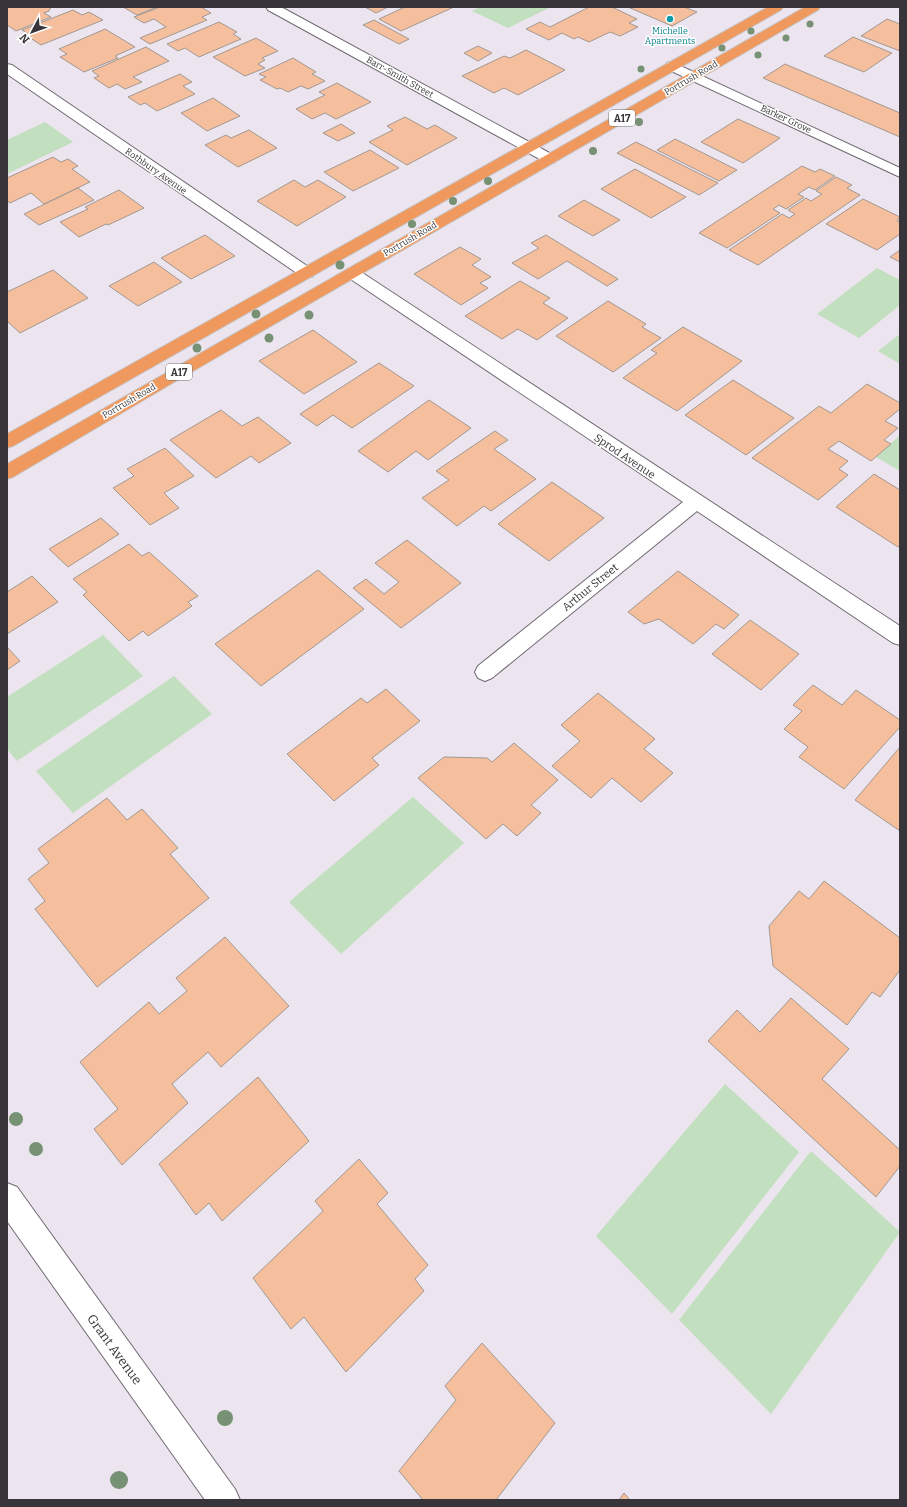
<svg xmlns="http://www.w3.org/2000/svg" width="907" height="1507" font-family="Bitter,serif">
<style>
.green{fill:#c2e0bf}
.building{fill:#f5bf9d;stroke:#a29891}
.lines{fill:none;stroke-linecap:round;stroke-linejoin:round}
.street-casing{stroke:#706a73;stroke-width:2}
.highway-casing{stroke:#c7c6c8;stroke-width:2}
.street{fill:#fff;fill-rule:evenodd}
.highway{fill:#ef995f;fill-rule:evenodd}
.tree{fill:#769174}
.culture-dot{fill:#0f9aa8;stroke:#fff;stroke-width:1.5}
.labels{text-anchor:middle;stroke-width:3;stroke-linejoin:round;paint-order:stroke}
.far-culture-label{font-size:9px;fill:#0d838f;stroke:#fff}
.far-street-label{font-size:9px;fill:#373539;stroke:#fff}
.shield{fill:#fff;stroke:#737274;stroke-width:1}
.shield-label{font-size:10px;font-weight:bold;fill:#373539}
.street-label{font-size:11px;fill:#373539;stroke:#fff}
.near-street-label{font-size:13px;fill:#373539;stroke:#fff}
</style>
<rect width="100%" height="100%" fill="#ece4ee"/>
<g class="green">
<polygon points="480,7 551,7 508,28 472,11"/>
<polygon points="45,122 73,142 7,174 7,140"/>
<polygon points="877,268 900,280 900,305 859,338 817,314"/>
<polygon points="900,334 900,364 878,351"/>
<polygon points="900,435 900,471 876,457"/>
<polygon points="103,635 143,676 17,761 7,749 7,697"/>
<polygon points="174,676 212,714 73,813 36,771"/>
<polygon points="413,797 464,843 341,954 289,902"/>
<polygon points="725,1084 799,1152 672,1314 596,1236"/>
<polygon points="811,1151 900,1232 771,1414 679,1320"/>
</g>
<g class="building">
<polygon points="7,7 51,7 49,11 44,13 51,17 16,31 7,25"/>
<polygon points="123,7 157,7 137,15"/>
<polygon points="160,7 201,7 211,13 202,17 207,20 150,44 140,38 166,27 154,19 144,23 134,17"/>
<polygon points="365,7 388,7 376,13"/>
<polygon points="405,7 454,7 401,31 379,19"/>
<polygon points="589,7 612,7 637,19 629,23 638,27 620,36 610,32 589,42 578,37 574,39 562,33 549,40 526,29 540,22 550,27"/>
<polygon points="628,7 684,7 697,12 672,26"/>
<polygon points="73,10 82,15 89,12 103,20 41,45 27,36 30,35 22,30"/>
<polygon points="887,19 900,24 900,51 861,36"/>
<polygon points="374,20 409,39 399,44 363,25"/>
<polygon points="219,22 237,32 233,34 241,39 199,57 185,48 178,51 167,44"/>
<polygon points="105,29 135,47 115,56 118,58 84,72 60,57 67,54 59,49"/>
<polygon points="853,37 892,53 864,72 824,56"/>
<polygon points="256,38 278,51 262,58 265,60 258,64 265,68 245,76 213,57"/>
<polygon points="478,46 492,53 478,61 464,53"/>
<polygon points="146,47 169,61 133,77 142,82 125,89 117,84 109,88 94,78 99,76 92,71"/>
<polygon points="526,50 565,70 518,95 504,88 494,93 462,76 504,56 510,58"/>
<polygon points="293,58 316,72 312,74 325,81 308,89 301,86 288,92 280,88 277,89 260,80 266,77 259,74"/>
<polygon points="785,64 900,113 900,137 763,78"/>
<polygon points="180,74 192,82 183,86 195,94 157,111 145,103 140,105 128,97"/>
<polygon points="337,83 371,102 336,119 325,113 312,119 296,109 325,95 319,92"/>
<polygon points="213,98 240,116 207,131 181,113"/>
<polygon points="405,117 427,129 435,125 457,138 407,165 369,142 393,130 387,126"/>
<polygon points="738,119 780,138 743,163 701,142"/>
<polygon points="341,124 355,133 338,141 323,133"/>
<polygon points="249,130 277,148 238,167 205,145 226,135 231,138"/>
<polygon points="675,139 737,170 719,181 657,150"/>
<polygon points="636,142 718,183 699,195 617,153"/>
<polygon points="370,150 399,168 353,191 324,172"/>
<polygon points="53,157 61,162 68,159 78,166 72,169 90,182 44,204 31,193 10,203 7,201 7,178"/>
<polygon points="802,166 815,172 820,169 835,176 815,190 809,187 798,194 804,197 786,209 779,205 773,209 780,213 727,248 699,233"/>
<polygon points="635,169 686,197 651,218 601,189"/>
<polygon points="836,177 852,185 847,188 860,195 758,265 729,250 782,214 789,218 795,214 788,210 806,198 811,201 822,194 816,191"/>
<polygon points="294,180 305,187 318,180 346,197 297,226 257,201"/>
<polygon points="78,188 94,200 39,225 24,214"/>
<polygon points="119,190 144,208 108,225 106,224 79,237 60,222 88,209 85,207"/>
<polygon points="863,199 900,217 897,221 900,222 900,234 877,250 826,224"/>
<polygon points="584,200 620,220 593,236 558,216"/>
<polygon points="205,235 235,256 191,279 161,258"/>
<polygon points="546,235 618,279 607,286 567,261 538,279 512,263 539,248 531,243"/>
<polygon points="460,247 481,259 472,265 491,277 480,283 488,288 461,305 414,274"/>
<polygon points="900,250 900,262 890,257"/>
<polygon points="154,262 182,282 138,306 109,286"/>
<polygon points="53,270 88,298 20,333 7,321 7,292"/>
<polygon points="520,281 550,298 543,303 568,318 537,340 518,329 502,339 465,316"/>
<polygon points="608,301 646,324 642,327 661,338 613,372 556,336"/>
<polygon points="683,327 742,361 677,411 623,378 657,353 651,350"/>
<polygon points="313,330 357,362 304,394 259,361"/>
<polygon points="379,363 414,386 352,428 333,415 317,426 300,414"/>
<polygon points="733,380 794,418 746,455 685,415"/>
<polygon points="867,384 900,403 900,409 885,421 898,428 884,440 891,444 871,461 839,441 828,449 848,461 839,469 848,475 818,500 752,458 819,406 831,413"/>
<polygon points="429,400 471,428 428,460 416,451 388,472 358,451"/>
<polygon points="221,410 242,426 258,417 291,443 259,463 251,456 216,478 170,440"/>
<polygon points="495,431 508,440 494,449 536,479 491,511 484,506 457,526 422,498 449,480 436,471"/>
<polygon points="165,448 194,476 164,493 179,508 150,525 113,488 134,476 127,469"/>
<polygon points="874,474 900,490 900,546 898,547 836,507"/>
<polygon points="552,482 604,518 549,561 498,524"/>
<polygon points="101,518 119,534 68,567 49,549"/>
<polygon points="407,540 461,583 401,628 353,588 366,579 384,594 399,582 375,563"/>
<polygon points="129,544 142,556 149,552 198,596 188,602 192,606 148,636 143,631 129,641 83,595 87,592 73,579"/>
<polygon points="318,570 364,609 261,686 215,644"/>
<polygon points="678,571 739,615 724,629 716,624 693,644 659,619 644,624 628,612"/>
<polygon points="32,576 58,602 7,634 7,592"/>
<polygon points="750,620 799,654 761,690 712,654"/>
<polygon points="7,647 20,661 7,670"/>
<polygon points="813,685 842,705 856,690 900,720 900,727 844,789 799,757 808,747 784,729 802,711 793,705"/>
<polygon points="386,689 420,721 372,758 379,765 334,801 287,754 361,698 367,703"/>
<polygon points="598,693 655,739 644,749 673,773 641,802 612,778 591,798 552,766 580,741 561,725"/>
<polygon points="514,743 558,780 531,805 541,813 517,836 503,824 486,839 418,778 444,757 487,758 492,762"/>
<polygon points="900,747 900,831 855,800"/>
<polygon points="107,798 127,820 142,809 178,848 170,854 209,898 97,987 35,909 45,901 28,879 49,863 38,849"/>
<polygon points="824,881 900,938 900,970 880,997 872,992 847,1025 773,966 769,926 799,891 809,899"/>
<polygon points="225,937 289,1006 221,1067 208,1052 172,1084 188,1103 122,1165 94,1129 118,1109 80,1062 149,1002 159,1014 187,991 176,978"/>
<polygon points="791,998 849,1049 822,1079 900,1150 900,1166 876,1197 708,1041 737,1010 760,1032"/>
<polygon points="258,1077 309,1141 222,1221 209,1203 196,1215 159,1164"/>
<polygon points="359,1159 388,1193 377,1204 428,1265 415,1279 424,1291 346,1372 304,1317 291,1329 253,1278 323,1211 315,1201"/>
<polygon points="482,1343 555,1423 496,1500 423,1500 399,1471 456,1400 445,1386"/>
<polygon points="624,1493 630,1500 619,1500"/>
</g>
<g class="lines">
<g class="street-casing">
<g id="street">
<polygon points="266,7 281,7 555,156 557,159 555,162 550,163 545,162 268,10"/>
<polygon points="672,62 900,168 900,177 667,69 665,66 667,63"/>
<polygon points="7,64 12,65 313,270 315,273 313,276 307,278 301,276 7,74"/>
<polygon points="352,268 358,270 900,626 900,645 893,643 697,511 492,678 485,681 478,678 475,672 478,666 683,502 346,276 344,273 346,270"/>
<polygon points="7,1183 17,1187 235,1489 240,1500 205,1500 7,1221"/>
</g>
</g>
<g class="highway-casing">
<g id="highway">
<polygon points="768,7 783,7 781,10 13,446 7,448 7,434"/>
<polygon points="805,7 820,7 818,10 181,378 13,477 7,479 7,464"/>
</g>
</g>
<use href="#street" class="street"/>
<use href="#highway" class="highway"/>
</g>
<g class="tree">
<circle cx="810" cy="24" r="3.5"/>
<circle cx="751" cy="31" r="3.5"/>
<circle cx="786" cy="38" r="3.5"/>
<circle cx="722" cy="48" r="3.5"/>
<circle cx="758" cy="55" r="3.5"/>
<circle cx="641" cy="69" r="3.5"/>
<circle cx="639" cy="122" r="4"/>
<circle cx="593" cy="151" r="4"/>
<circle cx="488" cy="181" r="4"/>
<circle cx="453" cy="201" r="4"/>
<circle cx="412" cy="224" r="4"/>
<circle cx="340" cy="265" r="4.5"/>
<circle cx="256" cy="314" r="4.5"/>
<circle cx="309" cy="315" r="4.5"/>
<circle cx="269" cy="338" r="4.5"/>
<circle cx="197" cy="348" r="4.5"/>
<circle cx="16" cy="1119" r="7"/>
<circle cx="36" cy="1149" r="7"/>
<circle cx="225" cy="1418" r="8"/>
<circle cx="119" cy="1480" r="9"/>
</g>
<circle class="culture-dot" cx="670" cy="19" r="4"/>
<g class="labels">
<g class="far-culture-label">
<text x="670" y="34">Michelle<tspan x="670" dy="10">Apartments</tspan></text>
</g>
<g class="far-street-label">
<text transform="translate(400 77) rotate(29)" y="3">Barr-Smith Street</text>
<text transform="translate(691 78) rotate(-30)" y="3">Portrush Road</text>
<text transform="translate(786 119) rotate(25)" y="3">Barker Grove</text>
<text transform="translate(156 171) rotate(35)" y="3">Rothbury Avenue</text>
<text transform="translate(410 239) rotate(-30)" y="3">Portrush Road</text>
<text transform="translate(129 401) rotate(-30)" y="3">Portrush Road</text>
</g>
<g class="shield">
<rect x="609" y="110" width="26" height="16" rx="3"/>
<rect x="166" y="364" width="26" height="16" rx="3"/>
</g>
<g class="shield-label">
<text x="622" y="122">A17</text>
<text x="179" y="376">A17</text>
</g>
<g class="street-label">
<text transform="translate(625 456) rotate(34)" y="4">Sprod Avenue</text>
<text transform="translate(590 587) rotate(-39)" y="4">Arthur Street</text>
</g>
<g class="near-street-label">
<text transform="translate(115 1349) rotate(54)" y="5">Grant Avenue</text>
</g>
</g>
<rect width="907" height="1507" fill="none" stroke="#373539" stroke-width="16"/>
<g transform="translate(32 32) rotate(229)" stroke="#ffffff" stroke-width="3" paint-order="stroke">
<path d="M0-3L7 15L0 10L-7 15Z" fill="#373539"/>
<text y="-6" font-size="11" font-weight="bold" text-anchor="middle" fill="#373539">N</text>
</g>
</svg>
